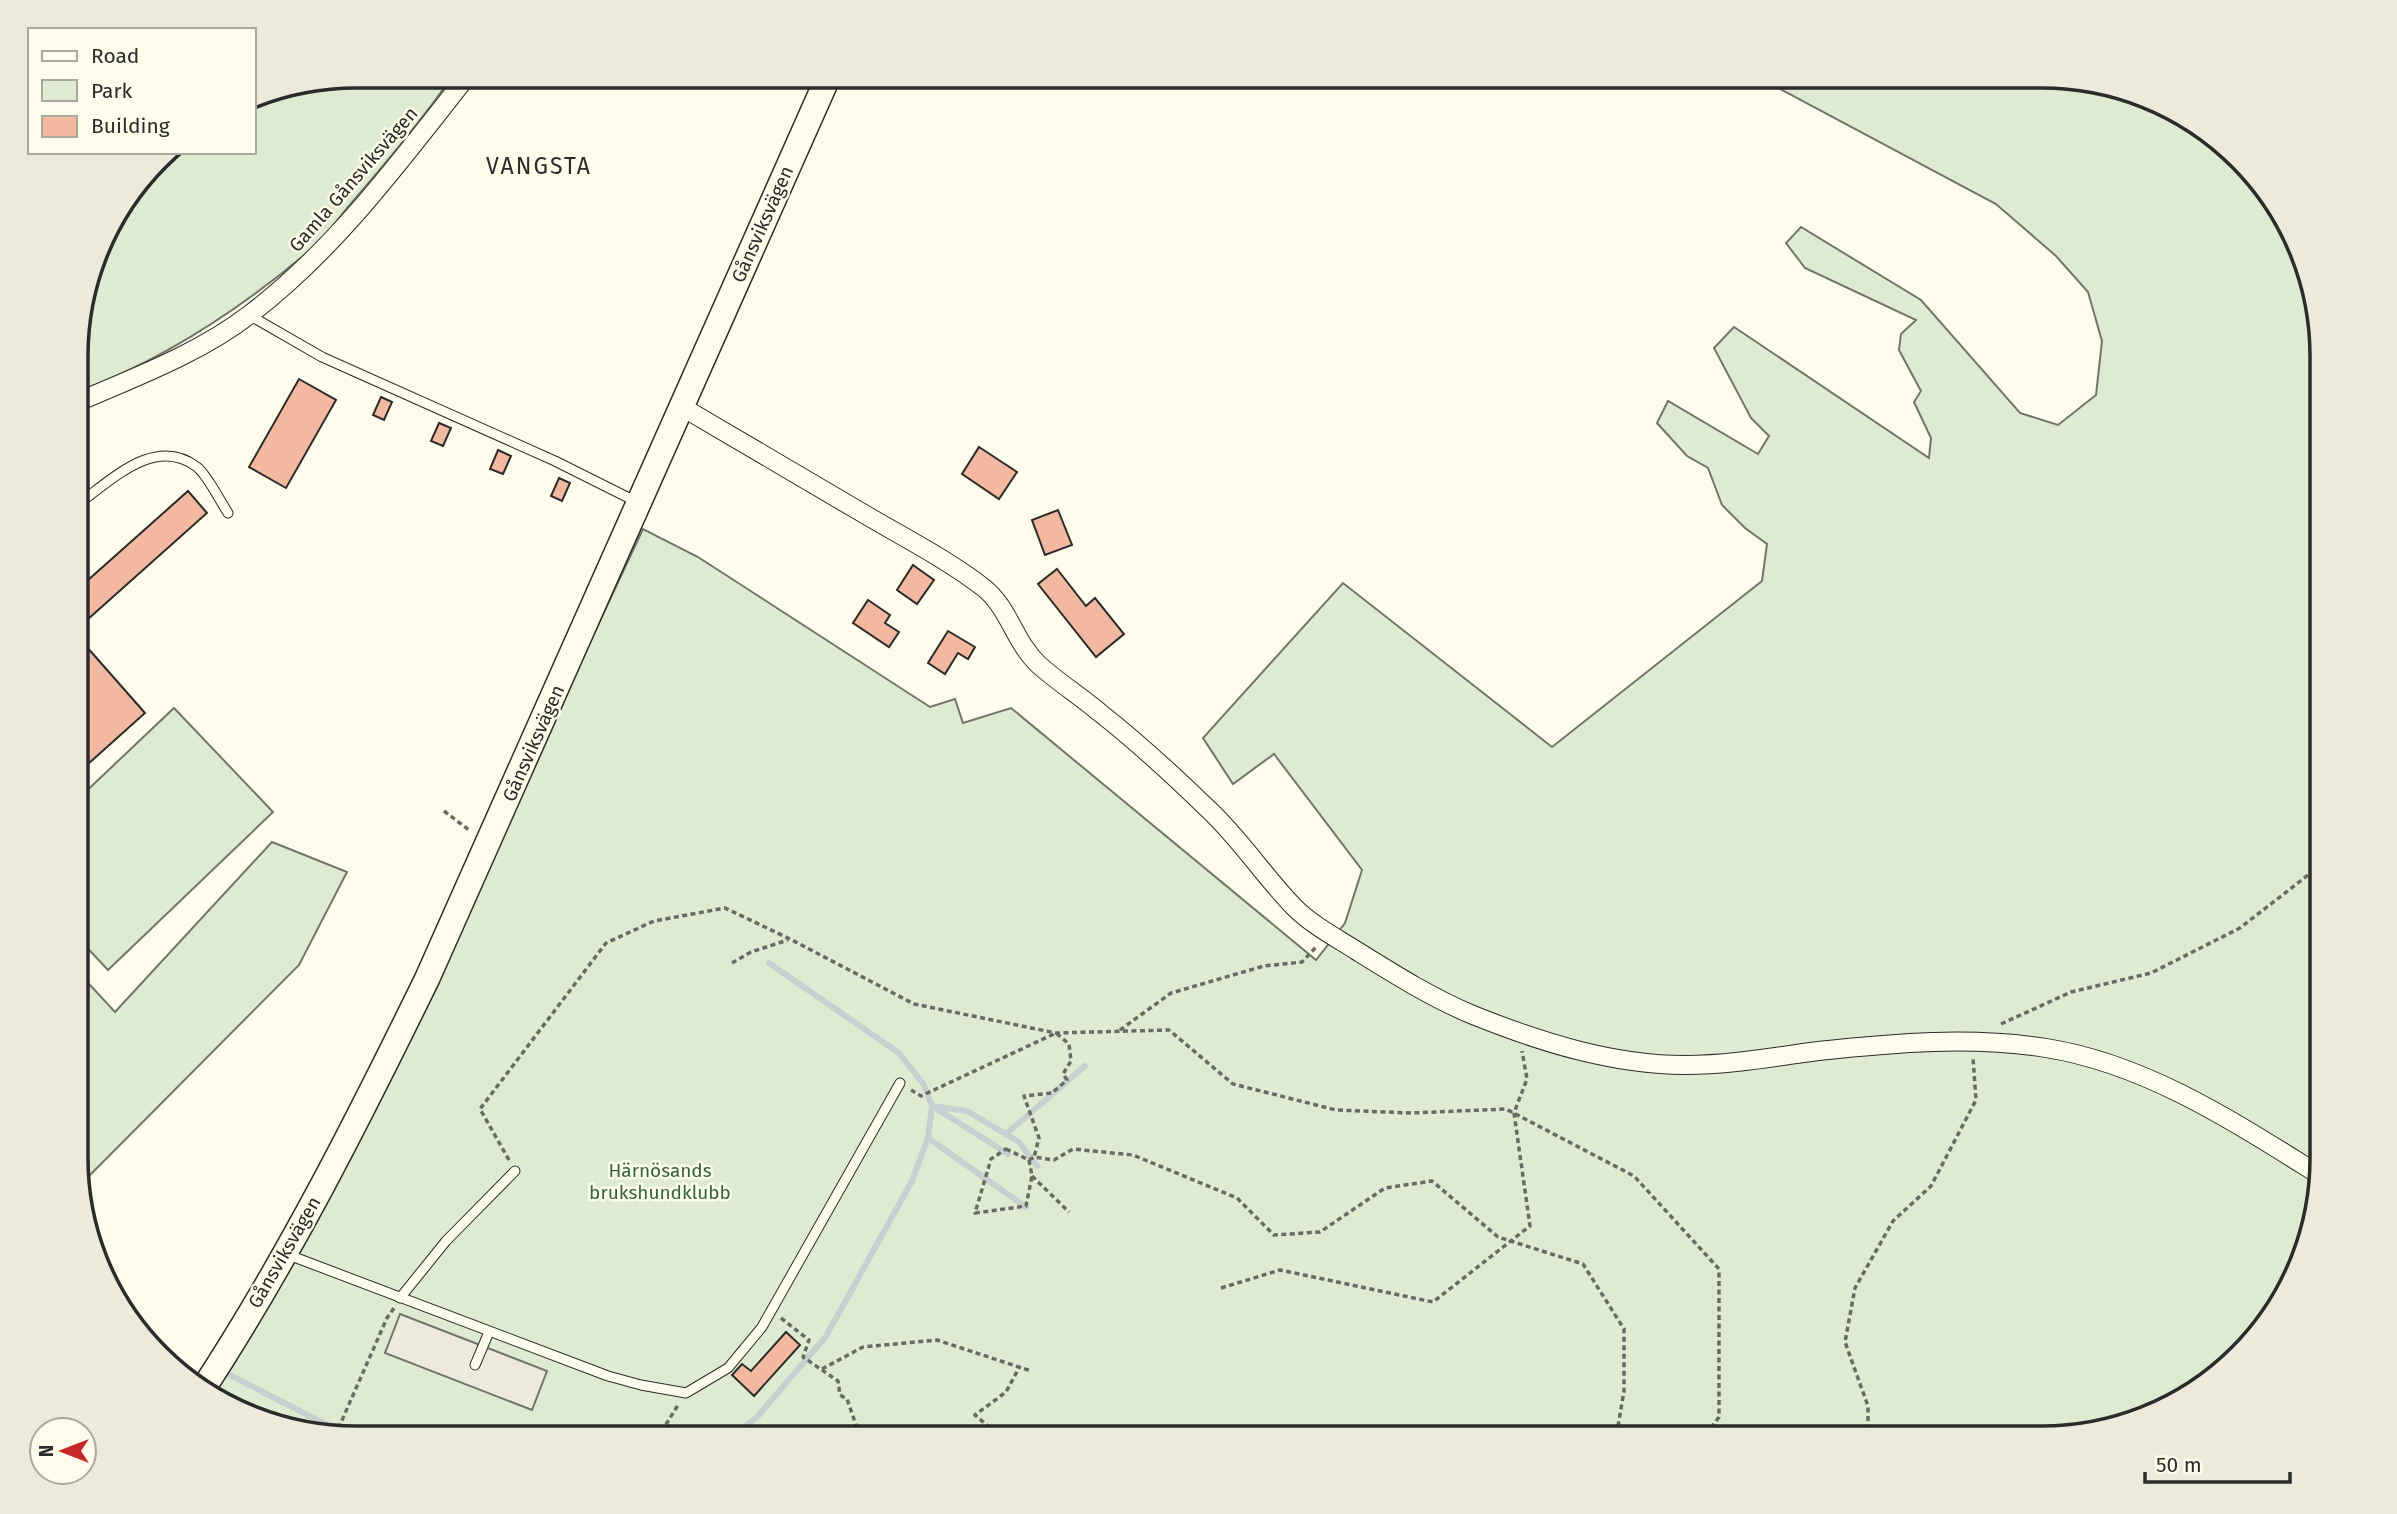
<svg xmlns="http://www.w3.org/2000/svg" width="2397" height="1514" font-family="'Fira Sans',sans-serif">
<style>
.green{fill:#deebd1;stroke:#74746e;stroke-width:2}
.parking{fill:#eceadb;stroke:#74746e;stroke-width:2}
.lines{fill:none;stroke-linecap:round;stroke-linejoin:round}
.stream{stroke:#c7d0d0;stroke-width:6}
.building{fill:#f2b8a0;stroke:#2b2b2b;stroke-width:2}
.lane-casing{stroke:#2b2b2b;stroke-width:11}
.street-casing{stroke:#2b2b2b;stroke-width:20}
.secondary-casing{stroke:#2b2b2b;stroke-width:27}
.path{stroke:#6a6964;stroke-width:3.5;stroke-dasharray:5 3.5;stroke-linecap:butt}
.lane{stroke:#fdfbea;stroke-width:9}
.street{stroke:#fdfbea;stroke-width:18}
.secondary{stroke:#fdfbea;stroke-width:24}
.labels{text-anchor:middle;stroke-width:5;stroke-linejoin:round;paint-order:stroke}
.street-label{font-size:19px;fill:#2b2b2b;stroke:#fdfbea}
.park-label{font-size:19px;fill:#34623c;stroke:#fdfbea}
.quarter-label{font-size:23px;letter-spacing:2px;fill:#2b2b2b;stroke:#fdfbea}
.rim{fill:none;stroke:#2b2b2b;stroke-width:3.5}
</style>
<rect width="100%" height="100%" fill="#fdfbea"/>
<g class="green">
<path d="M355,75H453C423,119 388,160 354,200C339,217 325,238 308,252C239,310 163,360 78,392V319L104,231L165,152H254V95Z"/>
<polygon points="1754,75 2042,75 2131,90 2197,122 2284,216 2321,337 2321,1177 2307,1248 2275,1314 2181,1401 2060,1438 355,1439 282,1429 205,1394 371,1109 643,529 698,557 930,707 955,699 963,723 1011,708 1316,960 1345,923 1362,870 1274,754 1233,784 1203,738 1343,583 1552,747 1762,581 1767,544 1745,528 1722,505 1708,468 1687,456 1657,423 1668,401 1758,454 1769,436 1751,418 1714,348 1734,327 1929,458 1931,438 1914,402 1921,391 1899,350 1901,334 1916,320 1805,268 1786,243 1801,227 1921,300 2020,413 2058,425 2096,395 2102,341 2088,292 2056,256 1996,204"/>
<polygon points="174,708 273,812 108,970 78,938 78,799"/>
<polygon points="272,842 347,872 299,965 78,1187 78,972 115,1012"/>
</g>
<polygon class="parking" points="400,1314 547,1371 532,1410 385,1353"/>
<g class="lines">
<g class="stream">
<polyline points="769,963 899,1053 924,1085 932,1106 928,1138 912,1181 825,1338 807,1358"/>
<polyline points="932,1106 967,1111 1019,1142 1037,1166"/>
<polyline points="934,1107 1008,1154"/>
<polyline points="1006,1134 1085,1066"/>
<polyline points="928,1138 1026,1207"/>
<polyline points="223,1377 226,1373 335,1429"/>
<polyline points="339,1431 413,1439"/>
<polyline points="729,1439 757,1417 804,1362"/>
</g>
</g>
<g class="building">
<polygon points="299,379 336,400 286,488 249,467"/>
<polygon points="381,397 392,402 384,420 373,415"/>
<polygon points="439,423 451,428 443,446 431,441"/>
<polygon points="979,447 1017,472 999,499 962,474"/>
<polygon points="498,450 511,456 503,474 490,469"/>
<polygon points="78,461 87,471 78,479"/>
<polygon points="559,478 570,483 562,501 551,496"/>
<polygon points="188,491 207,513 78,628 78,589"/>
<polygon points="1058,510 1072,545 1045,555 1032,520"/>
<polygon points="913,565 934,580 917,604 897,590"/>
<polygon points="1057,569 1086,606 1095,598 1124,634 1096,657 1038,584"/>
<polygon points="868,600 890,615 885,623 899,632 889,647 853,623"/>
<polygon points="948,631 975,647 968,659 958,653 945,674 928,663"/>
<polygon points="78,637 145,713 78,773"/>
<polygon points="786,1332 800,1345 754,1396 732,1375 742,1364 751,1371"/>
</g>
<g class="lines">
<g class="lane-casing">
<g id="lane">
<polyline points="249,315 322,357 555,461 637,502"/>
<path d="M78,504C112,480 155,435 197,467C208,476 220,501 228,513"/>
<polyline points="286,1254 608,1376 641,1385 686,1393 728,1368 762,1327 900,1083"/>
<polyline points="400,1298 446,1241 515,1171"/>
<polyline points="475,1365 489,1332"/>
</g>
</g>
<g class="street-casing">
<g id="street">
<path d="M78,402C135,377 198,354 249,315C335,250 401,160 468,75"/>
<path d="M682,407C745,444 808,481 871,518C907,539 951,562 984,588C1009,608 1015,643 1039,665C1058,682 1080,696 1099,712C1136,741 1172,774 1206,807C1239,837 1263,875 1294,907C1312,925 1335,937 1357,951C1394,974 1432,998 1473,1015C1540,1042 1613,1065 1685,1065C1730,1065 1774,1057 1818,1051C1894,1043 1971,1036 2046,1048C2147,1064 2236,1123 2321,1176"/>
</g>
</g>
<g class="secondary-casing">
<path id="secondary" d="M201,1392C287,1261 358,1120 427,979L829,75"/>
</g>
<g class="path">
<polyline points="142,181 170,152"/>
<polyline points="444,811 469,830"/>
<polyline points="732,963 751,952 788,940"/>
<polyline points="2001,1024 2071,992 2151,973 2240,928 2321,865"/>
<polyline points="1120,1030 1171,993 1264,966 1302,962 1317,946"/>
<polyline points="911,1090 921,1096 1056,1033 1069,1044 1071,1061 1063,1074 1067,1080 1052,1093 1024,1096 1039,1138 1034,1157"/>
<polygon points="1006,1149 1029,1160 1032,1176 1026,1206 975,1213 991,1159"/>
<polyline points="509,1160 480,1109 606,943 654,921 725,908 790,939 914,1004 1056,1033 1169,1030 1233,1084 1336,1110 1411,1113 1506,1109 1634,1176 1719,1269 1719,1417 1704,1438"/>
<polyline points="1029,1160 1034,1157 1054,1160 1073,1149 1133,1155 1237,1198 1274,1235 1320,1232 1385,1188 1432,1181 1498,1237 1583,1264 1624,1329 1624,1391 1616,1438"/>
<polyline points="1032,1176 1069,1212"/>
<polyline points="1221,1288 1280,1270 1433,1302 1530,1226 1514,1113 1527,1079 1522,1051"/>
<polyline points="781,1318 809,1340 803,1357 838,1381 840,1395 847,1399 861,1439"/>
<polyline points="822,1369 863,1347 937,1340 1031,1371"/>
<polyline points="335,1436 387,1318 394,1308"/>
<polyline points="1868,1438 1868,1406 1845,1342 1855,1288 1893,1221 1931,1186 1976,1100 1973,1057"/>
<polyline points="657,1439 678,1405"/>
<polyline points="1003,1439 975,1415 1006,1392 1020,1366"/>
</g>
<use href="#lane" class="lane"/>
<use href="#street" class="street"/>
<use href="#secondary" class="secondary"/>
</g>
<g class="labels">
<g class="street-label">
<text transform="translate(353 179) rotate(-49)" y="7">Gamla Gånsviksvägen</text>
<text transform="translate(762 224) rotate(-66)" y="7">Gånsviksvägen</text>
<text transform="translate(533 743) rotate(-66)" y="7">Gånsviksvägen</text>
<text transform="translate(284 1252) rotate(-60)" y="7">Gånsviksvägen</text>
</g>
<g class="park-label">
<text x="660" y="1177">Härnösands<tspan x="660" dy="22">brukshundklubb</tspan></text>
</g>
<g class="quarter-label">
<text x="539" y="174">VANGSTA</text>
</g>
</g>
<path d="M0 0H2397V1514H0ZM356 88H2042A268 268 0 0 1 2310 356V1158A268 268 0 0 1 2042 1426H356A268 268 0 0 1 88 1158V356A268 268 0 0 1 356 88Z" fill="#eceadb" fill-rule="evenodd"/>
<path class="rim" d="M356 88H2042A268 268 0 0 1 2310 356V1158A268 268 0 0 1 2042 1426H356A268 268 0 0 1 88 1158V356A268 268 0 0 1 356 88Z"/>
<rect x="28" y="28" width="228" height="126" fill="#fdfbea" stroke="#a9a89e" stroke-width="2"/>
<rect x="42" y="51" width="35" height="10" fill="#fdfbea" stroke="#a9a89e" stroke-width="2"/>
<text x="91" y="63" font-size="21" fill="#2b2b2b">Road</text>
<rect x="42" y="80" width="35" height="21" fill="#deebd1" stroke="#a9a89e" stroke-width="2"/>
<text x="91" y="98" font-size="21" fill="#2b2b2b">Park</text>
<rect x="42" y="116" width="35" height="21" fill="#f2b8a0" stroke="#a9a89e" stroke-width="2"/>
<text x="91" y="133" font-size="21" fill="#2b2b2b">Building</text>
<g transform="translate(63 1451) rotate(270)"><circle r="33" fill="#fdfbea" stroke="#a9a89e" stroke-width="2"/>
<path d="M0-5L12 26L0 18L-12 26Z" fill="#c62828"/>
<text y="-10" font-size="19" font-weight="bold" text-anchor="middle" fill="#2b2b2b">N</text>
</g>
<path d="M2145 1472v10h145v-10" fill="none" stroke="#2b2b2b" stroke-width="3.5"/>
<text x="2156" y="1472" font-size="21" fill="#2b2b2b" stroke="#fdfbea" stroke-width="5" paint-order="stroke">50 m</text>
</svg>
